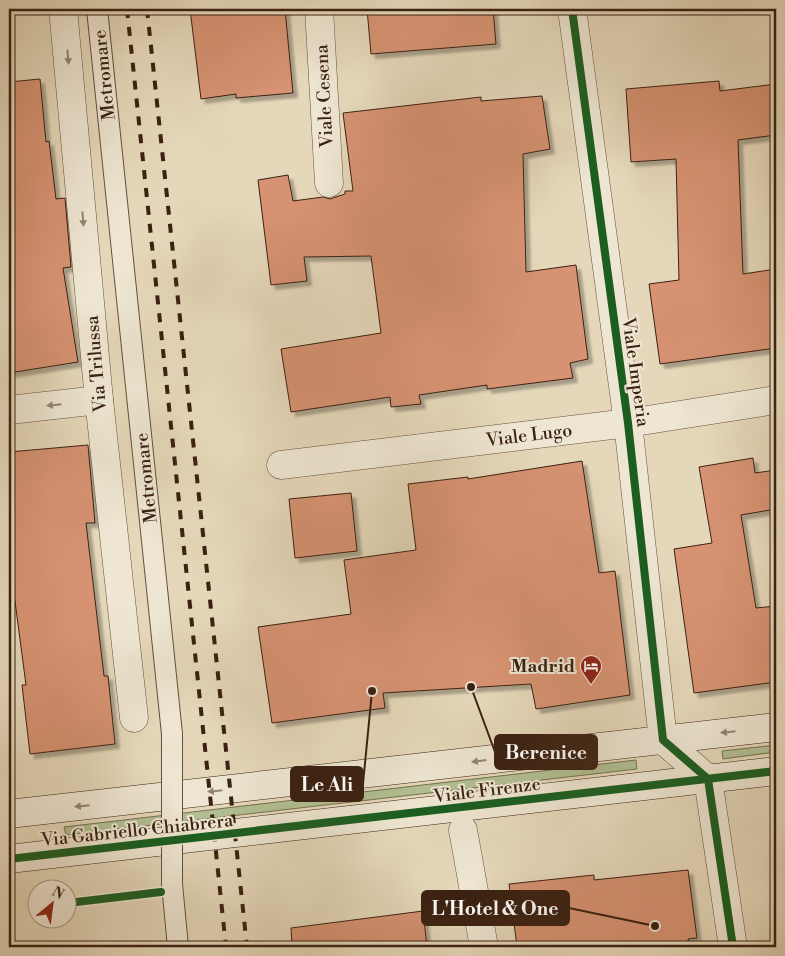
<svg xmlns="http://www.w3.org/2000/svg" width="785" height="956" font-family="'Libre Bodoni',serif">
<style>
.green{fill:#b1bf92;stroke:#767052}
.building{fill:#d69272;stroke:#3b2112;filter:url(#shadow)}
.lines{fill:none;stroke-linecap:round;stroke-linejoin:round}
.lane-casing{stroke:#664f3c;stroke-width:22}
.street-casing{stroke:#664f3c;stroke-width:29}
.secondary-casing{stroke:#3b2112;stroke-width:29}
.lane{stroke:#eee6d2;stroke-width:20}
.street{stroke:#eee6d2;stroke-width:28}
.secondary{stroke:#eee6d2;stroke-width:28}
.rail{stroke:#3b2112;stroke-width:4;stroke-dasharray:9 9;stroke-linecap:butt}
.lane-bridge-casing{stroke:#664f3c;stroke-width:22;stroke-linecap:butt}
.lane-bridge{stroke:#eee6d2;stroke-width:20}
.cycleway-casing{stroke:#eee6d2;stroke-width:11}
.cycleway{stroke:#1b5e20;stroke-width:8}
.oneway{fill:#948472}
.labels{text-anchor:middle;stroke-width:4;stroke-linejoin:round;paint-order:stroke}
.street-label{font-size:18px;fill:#3b2112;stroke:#eee6d2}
.poi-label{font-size:18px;font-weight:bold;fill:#3b2112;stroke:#eee6d2;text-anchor:end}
.leader{fill:none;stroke:#3b2112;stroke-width:2}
.callout-dot{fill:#3b2112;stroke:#eee6d2;stroke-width:2}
.callout{fill:#3b2112;stroke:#3b2112;stroke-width:2}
.callout-label{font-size:19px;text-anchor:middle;font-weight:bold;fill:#fff}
</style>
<defs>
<filter id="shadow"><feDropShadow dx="4.5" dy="4.5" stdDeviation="1" flood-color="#0004"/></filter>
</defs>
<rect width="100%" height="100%" fill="#e5d8ba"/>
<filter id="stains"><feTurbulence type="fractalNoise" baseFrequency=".004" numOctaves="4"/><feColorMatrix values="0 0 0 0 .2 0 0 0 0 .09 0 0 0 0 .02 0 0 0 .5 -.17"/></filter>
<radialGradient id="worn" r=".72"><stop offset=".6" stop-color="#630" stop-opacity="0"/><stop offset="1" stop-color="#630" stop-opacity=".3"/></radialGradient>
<g class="green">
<polygon points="776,745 776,752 723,759 722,751"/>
<polygon points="636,760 637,769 66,835 64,827"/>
</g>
<g class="building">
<polygon points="190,9 285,9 293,93 236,98 236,94 201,99"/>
<polygon points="367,9 493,9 496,44 371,54"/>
<polygon points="40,79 46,142 49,141 56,199 65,198 71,267 63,268 78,362 9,373 9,82"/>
<polygon points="719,81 720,91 776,84 776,135 738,140 743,274 776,269 776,348 660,364 649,284 679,280 676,159 631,162 626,89"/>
<polygon points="542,96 550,149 523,154 526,272 576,265 588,359 570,363 573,378 487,389 487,385 419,395 421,404 391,407 390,397 291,412 281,349 381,333 371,256 304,257 307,281 271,285 258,180 288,175 293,201 323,197 330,199 345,194 345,191 353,191 343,113 481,97 481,101"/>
<polygon points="88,445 95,523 86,523 104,676 108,676 115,744 30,754 22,685 26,685 11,571 14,571 9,521 9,452"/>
<polygon points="753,458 755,473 776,470 776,509 741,515 756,608 776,606 776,682 694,693 674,549 712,543 699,467"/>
<polygon points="582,461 599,573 615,571 630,695 536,709 531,684 383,693 385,708 272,723 258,627 351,614 344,560 416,550 408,484 468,477 468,479"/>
<polygon points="351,493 357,551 295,558 289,499"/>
<polygon points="688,870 697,938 688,939 689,947 517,947 509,884 594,875 594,880"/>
<polygon points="423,911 427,947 292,947 291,928"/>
</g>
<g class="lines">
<g class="lane-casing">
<g id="lane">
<polyline points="97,9 172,734"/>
<polyline points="172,884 178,947"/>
</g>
</g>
<g class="street-casing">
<g id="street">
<polyline points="63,9 99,400 134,718"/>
<polyline points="319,9 329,183"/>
<polyline points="572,9 628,423 663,740 708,779 733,947"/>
<polyline points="9,410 99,400"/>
<polyline points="281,465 628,423 776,400"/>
<polyline points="463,830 484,947"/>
</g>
</g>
<g class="secondary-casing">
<g id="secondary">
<polyline points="9,814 776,727"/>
<polyline points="9,859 776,771"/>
</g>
</g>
<use href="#lane" class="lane"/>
<use href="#street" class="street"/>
<use href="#secondary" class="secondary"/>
<g class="rail">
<polyline points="127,9 226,947"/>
<polyline points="147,9 247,947"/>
</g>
<g class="lane-bridge-casing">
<polyline id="lane-bridge" points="172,734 172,884"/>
</g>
<use href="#lane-bridge" class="lane-bridge"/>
<g class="cycleway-casing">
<g id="cycleway">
<polyline points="572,9 628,423 663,740 708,779 733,947"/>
<polyline points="9,859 776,771"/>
<polyline points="68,903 161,892"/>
</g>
</g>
<use href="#cycleway" class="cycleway"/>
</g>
<defs><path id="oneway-solid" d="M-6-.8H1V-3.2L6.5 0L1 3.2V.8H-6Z" transform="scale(1.25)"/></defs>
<g class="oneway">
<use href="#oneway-solid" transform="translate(68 57) rotate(85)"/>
<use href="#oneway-solid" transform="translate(83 219) rotate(85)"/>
<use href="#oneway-solid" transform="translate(54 405) rotate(174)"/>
<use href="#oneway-solid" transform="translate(728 732) rotate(174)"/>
<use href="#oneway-solid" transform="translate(479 761) rotate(173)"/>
<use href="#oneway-solid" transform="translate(215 791) rotate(174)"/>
<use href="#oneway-solid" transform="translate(82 806) rotate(174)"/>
</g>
<defs>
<g id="hotel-pin" transform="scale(1.125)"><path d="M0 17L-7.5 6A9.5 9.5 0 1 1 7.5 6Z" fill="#8f2418" stroke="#eee6d2"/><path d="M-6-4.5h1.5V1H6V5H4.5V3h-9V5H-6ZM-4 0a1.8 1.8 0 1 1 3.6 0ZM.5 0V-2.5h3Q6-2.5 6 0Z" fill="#fff"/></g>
</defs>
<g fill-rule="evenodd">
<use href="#hotel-pin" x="591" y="666"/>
</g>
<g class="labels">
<g class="street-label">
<text transform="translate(104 75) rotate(-96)" y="6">Metromare</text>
<text transform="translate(324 96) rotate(-93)" y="6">Viale Cesena</text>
<text transform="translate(96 364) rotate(-95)" y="6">Via Trilussa</text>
<text transform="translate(636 372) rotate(82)" y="6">Viale Imperia</text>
<text transform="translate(529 435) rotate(-7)" y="6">Viale Lugo</text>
<text transform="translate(146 478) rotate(-96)" y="6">Metromare</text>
<text transform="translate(487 790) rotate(-7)" y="6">Viale Firenze</text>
<text transform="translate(137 830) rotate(-6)" y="6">Via Gabriello Chiabrera</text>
</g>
<g class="poi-label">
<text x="575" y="672">Madrid</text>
</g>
</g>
<path class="leader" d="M471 687L495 752M372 691L363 784M655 926L569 908"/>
<g class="callout-dot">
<circle cx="471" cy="687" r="5"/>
<circle cx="372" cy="691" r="5"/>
<circle cx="655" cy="926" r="5"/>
</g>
<g class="callout">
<rect x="495" y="735" width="102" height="34" rx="5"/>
<rect x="291" y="767" width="72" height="34" rx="5"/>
<rect x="422" y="891" width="147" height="34" rx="5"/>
</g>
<g class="callout-label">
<text x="546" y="759">Berenice</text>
<text x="327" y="791">Le Ali</text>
<text x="495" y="915">L'Hotel &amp; One</text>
</g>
<rect width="785" height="956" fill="none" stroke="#e5d8ba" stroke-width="30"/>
<rect x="10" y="10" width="765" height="936" fill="none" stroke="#3b2112" stroke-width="2.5"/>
<rect x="15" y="15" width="755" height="926" fill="none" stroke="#3b2112"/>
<g transform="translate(52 904) rotate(29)"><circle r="24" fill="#eee6d2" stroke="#a69785"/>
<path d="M0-4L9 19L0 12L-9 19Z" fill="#8f2418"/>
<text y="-8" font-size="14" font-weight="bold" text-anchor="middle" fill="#3b2112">N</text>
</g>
<rect width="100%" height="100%" filter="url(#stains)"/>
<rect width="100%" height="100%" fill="url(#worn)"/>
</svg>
